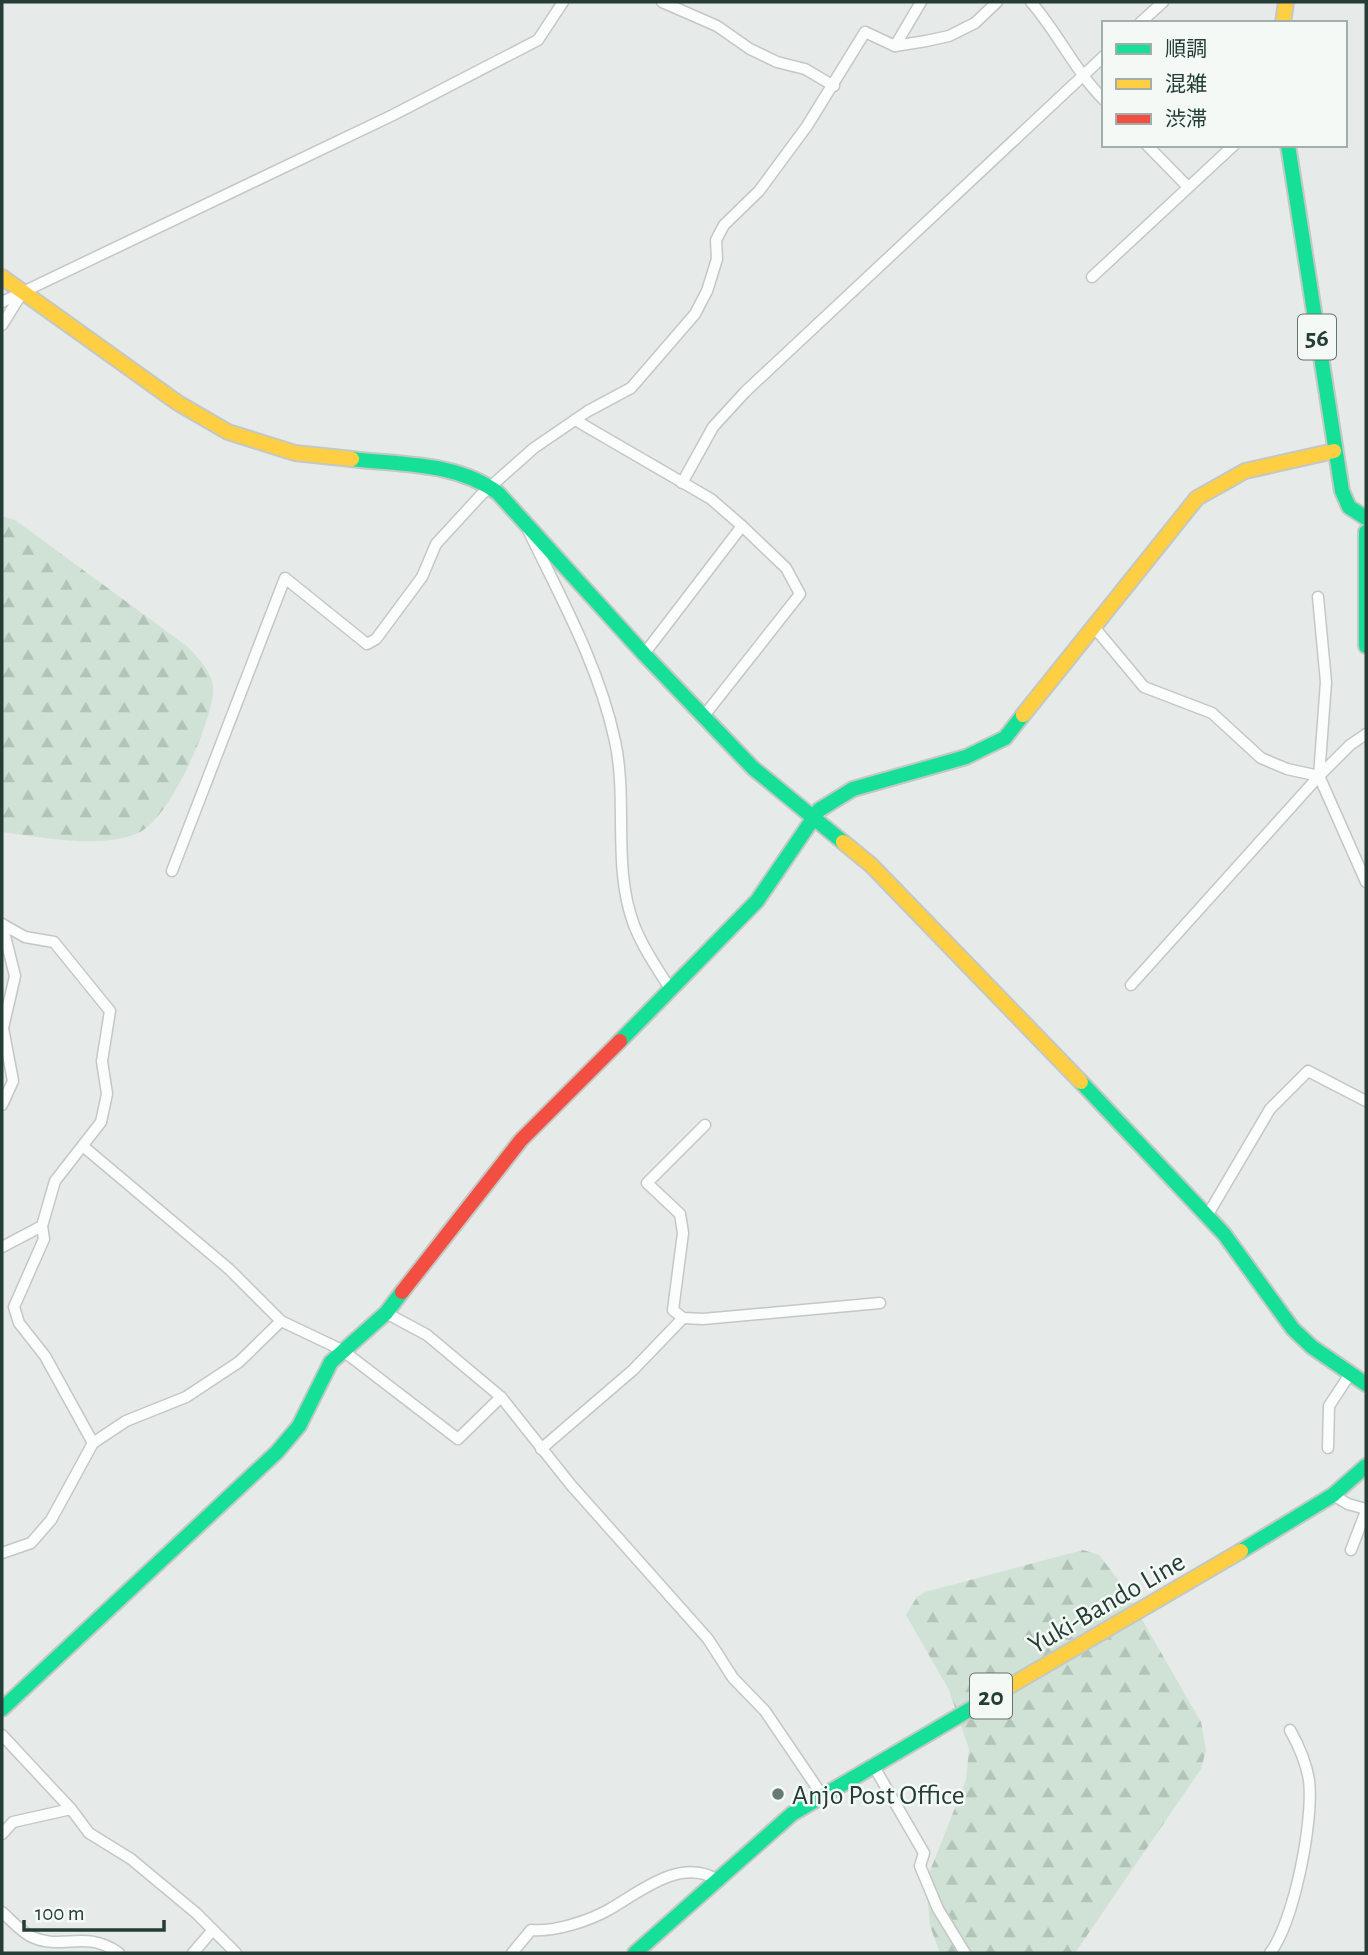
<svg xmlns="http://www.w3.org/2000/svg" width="1368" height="1955" font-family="'Alegreya Sans','Noto Sans JP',sans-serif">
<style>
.forest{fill:url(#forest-firs)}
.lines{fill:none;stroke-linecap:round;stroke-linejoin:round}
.street-casing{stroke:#c3c7c5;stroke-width:13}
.fast-casing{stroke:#c2c8c5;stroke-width:18}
.slow-casing{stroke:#c2c8c5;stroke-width:18}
.jam-casing{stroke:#c2c8c5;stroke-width:18}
.street{stroke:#fbfcfc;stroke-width:10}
.fast{stroke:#16e098;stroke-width:14}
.slow{stroke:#ffcf43;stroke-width:14}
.jam{stroke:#f24e42;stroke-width:14}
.poi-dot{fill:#687a74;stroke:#f4f9f6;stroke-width:2.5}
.labels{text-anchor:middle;stroke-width:5;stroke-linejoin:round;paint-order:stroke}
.shield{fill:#f4f9f6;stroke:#627570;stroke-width:2}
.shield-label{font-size:26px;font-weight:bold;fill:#243d36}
.street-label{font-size:28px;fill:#243d36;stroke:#f4f9f6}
.poi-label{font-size:28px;fill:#243d36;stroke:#f4f9f6;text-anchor:start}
</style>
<defs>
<pattern id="forest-firs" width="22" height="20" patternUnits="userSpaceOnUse" patternTransform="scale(1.75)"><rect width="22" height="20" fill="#d0e2d5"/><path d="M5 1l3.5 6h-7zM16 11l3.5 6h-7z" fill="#b2c3b7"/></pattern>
</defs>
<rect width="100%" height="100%" fill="#e6eae8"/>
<g class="forest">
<path d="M2,516L15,520L188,647C200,660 215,675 213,693C210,726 170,817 140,832C104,850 40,837 2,832Z"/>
<polygon points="1083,1550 1099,1555 1122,1585 1201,1722 1206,1750 1201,1769 1075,1953 940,1953 930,1926 926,1881 966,1780 969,1749 949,1690 906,1615 917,1597 925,1592"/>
</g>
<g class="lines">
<g class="street-casing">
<g id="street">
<polyline points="662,2 717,26 750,49 777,62 805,69 834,86"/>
<path d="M1031,2C1058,33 1075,71 1104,100"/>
<polyline points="1140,23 1163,2"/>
<polyline points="895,46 921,2"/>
<polyline points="1147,145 1188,187"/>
<polyline points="1092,277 1234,145"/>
<polyline points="2,302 393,115 538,40 563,2"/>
<polyline points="2,325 22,293"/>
<polyline points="575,420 711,499 742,526 644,654"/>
<polyline points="682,483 713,427 745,392 1104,56"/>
<path d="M528,530C561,598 599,666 615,741C628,801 612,867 634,925C643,948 658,970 671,990"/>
<polyline points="1318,597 1326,682 1319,776 1366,882"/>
<polyline points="1094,627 1144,687 1212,713 1261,758 1287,769 1319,776"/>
<polyline points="703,717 800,594 786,568 742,526"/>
<polyline points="172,871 285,578 367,644 376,639 422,577 436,544 481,495 534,448 588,411 631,388 695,314 707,291 717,259 716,240 724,225 759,191 807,126 865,32 895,46 926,41 949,36 975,23 997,2"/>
<polyline points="2,924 25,937 54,942 110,1011 102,1061 107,1094 101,1122 55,1181 42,1226 44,1239 14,1307 19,1323 45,1356 93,1443"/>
<polyline points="2,924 15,976 3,1028 13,1081 2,1105"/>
<polyline points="1131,985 1319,776 1350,745 1366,734"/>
<polyline points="705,1125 647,1183 680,1214 683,1233 673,1310 683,1318 703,1319 880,1303"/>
<polyline points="84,1147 229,1269 281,1321 342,1350 458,1439 501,1397"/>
<polyline points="1207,1216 1270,1109 1308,1071 1366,1101"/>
<polyline points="2,1247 42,1226"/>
<polyline points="386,1313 427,1335 501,1397 571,1485 708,1639 733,1678 765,1711 822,1795"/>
<polyline points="1328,1448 1329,1406 1350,1374"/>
<polyline points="541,1449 633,1370 683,1318"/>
<polyline points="1333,1495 1348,1504 1366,1509"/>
<polyline points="1351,1550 1366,1511"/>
<polyline points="2,1553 31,1543 51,1520 93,1443 126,1421 186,1397 239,1362 281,1321"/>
<polyline points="2,1735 71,1809 89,1833 131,1859 196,1913 236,1953"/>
<polyline points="873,1765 924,1853 920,1866 938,1909 965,1953"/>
<polyline points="2,1834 13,1822 71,1809"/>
<path d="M2,1912C11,1920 21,1932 32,1937C63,1951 86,1929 119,1953"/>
<polyline points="193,1953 212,1931"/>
<path d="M512,1953L531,1930C555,1932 589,1921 610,1909C641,1891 680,1858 716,1879"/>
<path d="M1270,1953C1294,1922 1314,1820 1309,1780C1306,1762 1299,1746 1290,1730"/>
</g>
</g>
<g class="fast-casing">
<g id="fast">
<polyline points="1288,145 1342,491 1349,507 1366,518"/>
<path d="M352,459C401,465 457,462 498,493L644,654L753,768L843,842"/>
<polyline points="1366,532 1366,646"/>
<polyline points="620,1041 757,901 819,810 853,789 966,757 1005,738 1023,715"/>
<polyline points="1081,1082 1224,1234 1293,1329 1312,1347 1366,1384"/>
<polyline points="1241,1551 1333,1495 1366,1466"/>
<polyline points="2,1709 277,1452 299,1426 331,1362 386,1313 402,1292"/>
<polyline points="635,1953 792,1814 1003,1690"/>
</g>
</g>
<g class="slow-casing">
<g id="slow">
<polyline points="1283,23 1286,2"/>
<polyline points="2,277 178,403 228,432 295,453 352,459"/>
<polyline points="1023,715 1197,498 1245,471 1334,451"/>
<polyline points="843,842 871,865 1081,1082"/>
<polyline points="1003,1690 1241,1551"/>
</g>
</g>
<g class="jam-casing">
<polyline id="jam" points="402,1292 521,1140 620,1041"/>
</g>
<use href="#street" class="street"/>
<use href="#fast" class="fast"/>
<use href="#slow" class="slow"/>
<use href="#jam" class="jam"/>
</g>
<circle class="poi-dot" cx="778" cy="1794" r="7"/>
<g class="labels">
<g class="shield">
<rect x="1298" y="314.5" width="38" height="45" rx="5"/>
<rect x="970" y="1673.5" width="42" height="45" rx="5"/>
</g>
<g class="shield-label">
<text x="1317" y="346">56</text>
<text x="991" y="1705">20</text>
</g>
<g class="street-label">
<text transform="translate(1106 1602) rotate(-30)" y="10">Yuki-Bando Line</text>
</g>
<g class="poi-label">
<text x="792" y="1804">Anjo Post Office</text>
</g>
</g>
<rect width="1368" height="1955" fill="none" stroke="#243d36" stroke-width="7"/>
<rect x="1102" y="21" width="245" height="126" fill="#f4f9f6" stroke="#a1aea9" stroke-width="2"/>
<rect x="1116" y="44" width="35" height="10" fill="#16e098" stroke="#a1aea9" stroke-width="2"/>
<text x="1165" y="56" font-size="21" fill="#243d36">順調</text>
<rect x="1116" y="79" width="35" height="10" fill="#ffcf43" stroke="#a1aea9" stroke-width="2"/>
<text x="1165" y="91" font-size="21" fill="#243d36">混雑</text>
<rect x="1116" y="114" width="35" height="10" fill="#f24e42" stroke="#a1aea9" stroke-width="2"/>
<text x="1165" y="126" font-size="21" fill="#243d36">渋滞</text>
<path d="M24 1920v10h140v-10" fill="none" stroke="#243d36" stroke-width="3.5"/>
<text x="35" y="1920" font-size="21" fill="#243d36" stroke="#f4f9f6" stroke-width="5" paint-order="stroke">100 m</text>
</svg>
